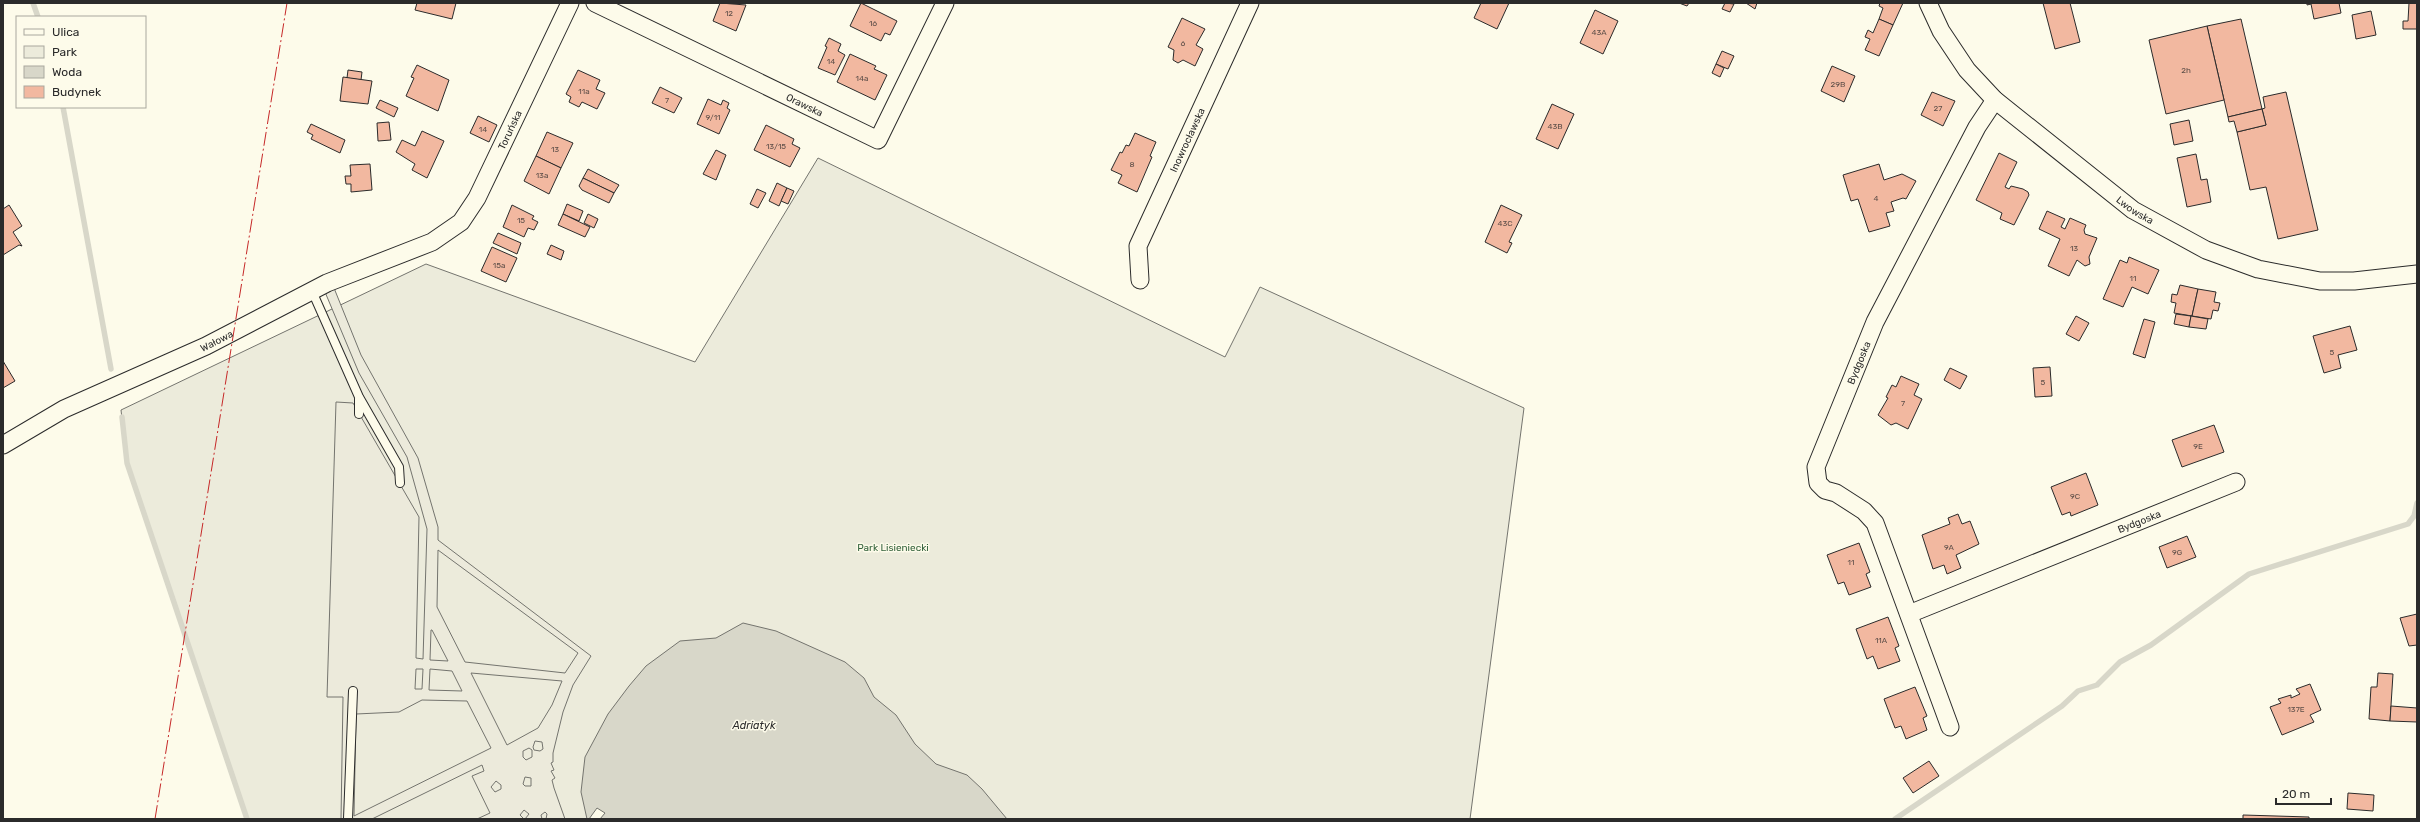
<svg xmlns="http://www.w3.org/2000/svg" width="2420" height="822" font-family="Rubik,sans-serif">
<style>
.green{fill:#ecebdb;stroke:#74746e}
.parking{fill:#eceadb;stroke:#74746e;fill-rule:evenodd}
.water{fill:#d8d7c9;stroke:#74746e}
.pier{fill:#fdfbea;stroke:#74746e}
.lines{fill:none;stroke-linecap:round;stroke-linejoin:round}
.stream{stroke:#d8d7c9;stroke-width:5.5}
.building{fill:#f2b8a0;stroke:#2b2b2b}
.lane-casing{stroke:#2b2b2b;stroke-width:10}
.street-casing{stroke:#2b2b2b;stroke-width:19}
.lane{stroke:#fdfbea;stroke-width:8}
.street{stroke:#fdfbea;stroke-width:17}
.power{stroke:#c62828;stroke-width:1;stroke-dasharray:14 3 2 3;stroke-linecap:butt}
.labels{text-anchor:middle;stroke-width:3;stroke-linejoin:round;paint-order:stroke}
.number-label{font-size:8px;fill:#5d4e48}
.street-label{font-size:10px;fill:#2b2b2b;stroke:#fdfbea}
.park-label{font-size:10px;fill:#34623c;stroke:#fdfbea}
.water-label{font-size:11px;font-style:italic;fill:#2b2b2b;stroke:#fdfbea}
</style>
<rect width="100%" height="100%" fill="#fdfbea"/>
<polygon class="green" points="818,158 1225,357 1260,287 1524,408 1470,819 247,819 127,463 121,410 426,264 695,362"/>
<path class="parking" d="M334,288L361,355L418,458L438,527V540L591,656L573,685L563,712L553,753V762L551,763L554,770L551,771L555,778L552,780L554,788L565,819H546L547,814L545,812L541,815L542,819H525L529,814L524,810L520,815L524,819H477L490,813L472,776L484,771L482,765L372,819H341L343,697H327L336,402L353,403L419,517L416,658L423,659L427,529L407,457L359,373L325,292ZM438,550L578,653L565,673L465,662L437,607ZM431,630H432L448,661L430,660ZM416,669H423L422,689H415ZM430,669L452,671L462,691L429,690ZM471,673L562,681L552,705L538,728L507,745ZM422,700L467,701L491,748L354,816L356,714L399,712ZM535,741L542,742L543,749L540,751L534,750L533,747ZM529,748L532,750V757L526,760L523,757V751ZM525,777L531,778V786H525L523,784ZM496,781L501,785V789L495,792L491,787Z"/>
<polygon class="water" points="743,623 776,631 845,662 864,678 874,697 896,715 915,744 936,764 967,775 982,789 1007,819 587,819 581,792 585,757 608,714 629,686 646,666 680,641 716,638"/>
<polygon class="pier" points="597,808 605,813 600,819 589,819"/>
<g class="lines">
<g class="stream">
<polyline points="33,3 38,17"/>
<polyline points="63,107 111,369"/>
<polyline points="122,417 127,463 247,819"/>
<polyline points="1895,819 2062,706 2078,691 2097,685 2120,662 2151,645 2249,574 2408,524 2414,516 2417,503"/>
</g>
</g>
<g class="building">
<polygon points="417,3 456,3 452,19 415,10"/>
<polygon points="720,3 746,5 736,31 713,21"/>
<polygon points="861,3 897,21 890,35 885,33 881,41 850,26"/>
<polygon points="1481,3 1509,3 1497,29 1474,18"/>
<polygon points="1679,3 1689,3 1687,6"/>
<polygon points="1725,3 1734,4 1730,12 1722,9"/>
<polygon points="1746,3 1757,3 1755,9"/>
<polygon points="1880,3 1903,3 1893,25 1879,19 1883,8 1879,6"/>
<polygon points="2043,3 2070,3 2080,42 2055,49"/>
<polygon points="2307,3 2339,3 2341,13 2314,19 2311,4 2307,5"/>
<polygon points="2409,3 2417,3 2417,29 2403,29 2403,21 2408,21"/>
<polygon points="1595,10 1618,21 1603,54 1580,43"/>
<polygon points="2371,11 2376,35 2356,39 2352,15"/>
<polygon points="1182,18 1205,29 1196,45 1203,49 1195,66 1183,60 1178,63 1173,60 1174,50 1168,47"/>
<polygon points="1879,19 1893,25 1879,56 1865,50 1870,39 1865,37 1868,30 1873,33"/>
<polygon points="2241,19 2262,109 2228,117 2207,26"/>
<polygon points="2207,26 2224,100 2166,114 2149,40"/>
<polygon points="829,38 841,44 838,51 845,55 835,75 818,68 827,47 825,46"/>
<polygon points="1722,51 1734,56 1728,69 1716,64"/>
<polygon points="850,54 876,66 874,69 887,75 875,100 837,82"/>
<polygon points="1716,64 1724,68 1720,77 1712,73"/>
<polygon points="417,65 449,80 438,111 406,96 414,78 411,77"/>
<polygon points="1832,66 1855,76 1844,102 1821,91"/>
<polygon points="348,70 362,72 361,80 347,78"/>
<polygon points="578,70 600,80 596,89 605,93 597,109 582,102 579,107 569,102 571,97 566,94"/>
<polygon points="343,77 372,81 368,104 340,101"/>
<polygon points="660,87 682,98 674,113 652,103"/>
<polygon points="1932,92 1955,101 1943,126 1921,115"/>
<polygon points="2286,92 2318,230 2278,239 2266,187 2250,190 2237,132 2266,125 2262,109 2265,108 2263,97"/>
<polygon points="708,99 721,105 723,100 729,103 727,108 730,110 719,134 697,124"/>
<polygon points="380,100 398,108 394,117 376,108"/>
<polygon points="1552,104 1574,114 1558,149 1536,139"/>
<polygon points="2262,109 2266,125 2237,132 2234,121 2229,122 2228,117"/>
<polygon points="478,116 497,125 489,142 470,133"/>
<polygon points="2189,120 2193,141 2174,145 2170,124"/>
<polygon points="389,122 391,140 378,141 377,123"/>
<polygon points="311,124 345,140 340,153 311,139 313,135 307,132"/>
<polygon points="766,125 794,139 792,144 800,148 790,167 754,150"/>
<polygon points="422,131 444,141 427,178 412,170 415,164 396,152 402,140 415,146"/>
<polygon points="547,132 573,143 561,168 536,156"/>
<polygon points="1135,133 1156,142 1150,156 1152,157 1137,192 1118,183 1122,175 1111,170 1120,152 1122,153 1126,145 1129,146"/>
<polygon points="716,150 726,155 716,180 703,174"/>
<polygon points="1999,153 2017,162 2005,187 2009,189 2011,186 2023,189 2028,192 2029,195 2014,225 2000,219 2002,213 1976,200"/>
<polygon points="2196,154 2201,180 2207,179 2211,202 2187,207 2177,158"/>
<polygon points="536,156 561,168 549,194 524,181"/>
<polygon points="370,164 372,190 351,192 351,184 346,184 345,176 351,176 350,165"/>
<polygon points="1879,164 1884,180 1902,174 1916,181 1906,199 1903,198 1891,202 1894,211 1886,213 1890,226 1869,232 1858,199 1851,201 1843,175"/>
<polygon points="588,169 619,185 614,193 583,178"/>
<polygon points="583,178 614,193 609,203 582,190 579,186"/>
<polygon points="777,183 787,188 779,206 769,201"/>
<polygon points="787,188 794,191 788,204 781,201"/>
<polygon points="757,189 766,193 758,208 750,204"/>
<polygon points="567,204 583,211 579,221 563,214"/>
<polygon points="9,205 22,226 13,232 22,246 19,245 3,255 3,209"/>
<polygon points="512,205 534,216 532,219 538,222 534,230 528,228 524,237 503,227"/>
<polygon points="1501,205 1522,215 1509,242 1512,243 1507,253 1485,242"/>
<polygon points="2047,211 2065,219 2061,227 2065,229 2070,218 2086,225 2084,230 2085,234 2097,238 2089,257 2090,264 2085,266 2077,260 2069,276 2048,266 2060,239 2039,229"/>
<polygon points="563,214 590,227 585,237 558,225"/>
<polygon points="588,214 598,219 594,228 584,223"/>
<polygon points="498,233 521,243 517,254 493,243"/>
<polygon points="551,245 564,251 561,260 547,254"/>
<polygon points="492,247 517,258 506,282 481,271"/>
<polygon points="2129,257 2159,270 2148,294 2132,287 2123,307 2103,299 2120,260 2127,263"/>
<polygon points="2180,285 2198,289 2192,316 2174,313 2176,303 2171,302 2172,294 2177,295"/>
<polygon points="2198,289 2216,292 2214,302 2220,303 2218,311 2213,310 2211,319 2192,316"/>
<polygon points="2176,314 2191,316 2189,327 2174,324"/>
<polygon points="2076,316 2089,323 2079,341 2066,334"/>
<polygon points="2191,316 2208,319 2206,329 2189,327"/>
<polygon points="2144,319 2155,322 2145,358 2133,354"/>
<polygon points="2350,326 2357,350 2338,355 2341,368 2324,373 2313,336"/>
<polygon points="3,361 15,381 3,388"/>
<polygon points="2050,367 2052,396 2035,397 2033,368"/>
<polygon points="1950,368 1967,376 1960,389 1944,380"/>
<polygon points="1901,376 1919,384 1914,395 1922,399 1908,429 1896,423 1891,425 1878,415 1888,398 1886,397 1892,385 1896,387"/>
<polygon points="2214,425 2224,452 2182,467 2172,440"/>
<polygon points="2086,473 2098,505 2071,516 2070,512 2062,515 2051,487"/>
<polygon points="1958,514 1962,524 1970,521 1979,544 1956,555 1961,568 1947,574 1944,565 1933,569 1922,535 1950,524 1948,518"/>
<polygon points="2187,536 2196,557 2167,568 2159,547"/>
<polygon points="1859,543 1870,572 1866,574 1871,587 1849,595 1844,582 1838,584 1827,555"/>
<polygon points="2417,614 2417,645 2409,646 2400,618"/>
<polygon points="1888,617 1899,646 1895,648 1900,661 1878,669 1873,656 1867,659 1856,629"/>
<polygon points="2378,673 2393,674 2390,721 2369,719 2371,687 2377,687"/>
<polygon points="2310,684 2321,710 2310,715 2314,722 2282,735 2270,707 2281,703 2278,699 2291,695 2291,698 2300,694 2296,689"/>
<polygon points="1915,687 1927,716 1923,718 1927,730 1906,739 1901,726 1895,728 1884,699"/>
<polygon points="2391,706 2417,708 2417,722 2390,721"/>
<polygon points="1929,761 1939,776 1913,793 1903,778"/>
<polygon points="2348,793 2374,795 2373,811 2347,809"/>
<polygon points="2243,815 2309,817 2309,819 2243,819"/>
</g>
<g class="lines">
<g class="lane-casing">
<g id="lane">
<polyline points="312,291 359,397 399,467 400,483"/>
<polyline points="359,399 359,414"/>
<polyline points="348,819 353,691"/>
</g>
</g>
<g class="street-casing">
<g id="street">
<path id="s1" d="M595,3L878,140L945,3"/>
<path id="s2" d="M1928,3L1941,31L1967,70L1995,100L2133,210L2206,250L2258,269L2320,281H2354L2417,274"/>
<path id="s3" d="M1140,280L1138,246L1250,3"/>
<path id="s4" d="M3,445L64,409L206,346L327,283L432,242L461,222L477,198L570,3"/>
<path id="s5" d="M1909,614L2236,482"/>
<path id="s6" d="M1950,727L1875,523L1864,511L1836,493L1825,490L1818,483L1816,467L1875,322L1977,127L1995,100"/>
</g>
</g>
<use href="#lane" class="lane"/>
<use href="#street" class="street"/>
<polyline class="power" points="155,819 287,3"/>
</g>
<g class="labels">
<g class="number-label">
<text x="729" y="16">12</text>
<text x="873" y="26">16</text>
<text x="1599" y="35">43A</text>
<text x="1183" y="46">6</text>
<text x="831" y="64">14</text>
<text x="2186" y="73">2h</text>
<text x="862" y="81">14a</text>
<text x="1838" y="87">29B</text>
<text x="584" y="94">11a</text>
<text x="667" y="103">7</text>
<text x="1938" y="111">27</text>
<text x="713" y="120">9/11</text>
<text x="1555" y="129">43B</text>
<text x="483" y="132">14</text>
<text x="776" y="149">13/15</text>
<text x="555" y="152">13</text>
<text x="1132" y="167">8</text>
<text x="542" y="178">13a</text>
<text x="1876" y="201">4</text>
<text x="521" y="223">15</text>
<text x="1505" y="226">43C</text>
<text x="2074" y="251">13</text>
<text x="499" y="268">15a</text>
<text x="2133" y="281">11</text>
<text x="2332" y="355">5</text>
<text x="2043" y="385">5</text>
<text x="1903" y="406">7</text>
<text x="2198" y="449">9E</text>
<text x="2075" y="499">9C</text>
<text x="1949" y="550">9A</text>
<text x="2177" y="555">9G</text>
<text x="1851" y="565">11</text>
<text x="1881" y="643">11A</text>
<text x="2296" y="712">137E</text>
</g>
<g class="street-label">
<text dy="4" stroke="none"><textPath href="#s1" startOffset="233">Orawska</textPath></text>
<text dy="4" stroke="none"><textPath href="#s4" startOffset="615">Toruńska</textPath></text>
<text dy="4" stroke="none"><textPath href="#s3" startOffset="151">Inowrocławska</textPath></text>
<text dy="4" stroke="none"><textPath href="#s2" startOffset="297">Lwowska</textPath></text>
<text dy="4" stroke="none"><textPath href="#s4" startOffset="238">Wałowa</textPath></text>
<text dy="4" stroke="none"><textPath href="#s6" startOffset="417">Bydgoska</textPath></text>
<text dy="4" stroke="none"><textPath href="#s5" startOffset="248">Bydgoska</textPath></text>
</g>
<g class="park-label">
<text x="893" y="551">Park Lisieniecki</text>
</g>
<g class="water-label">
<text x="754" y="729">Adriatyk</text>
</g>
</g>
<rect width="2420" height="822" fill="none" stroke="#2b2b2b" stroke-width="8"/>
<rect x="16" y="16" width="130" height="92" fill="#fdfbea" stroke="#a9a89e"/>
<rect x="24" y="29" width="20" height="6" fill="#fdfbea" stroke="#a9a89e"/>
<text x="52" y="36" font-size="12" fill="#2b2b2b">Ulica</text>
<rect x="24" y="46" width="20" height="12" fill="#ecebdb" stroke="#a9a89e"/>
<text x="52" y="56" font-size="12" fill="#2b2b2b">Park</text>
<rect x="24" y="66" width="20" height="12" fill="#d8d7c9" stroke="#a9a89e"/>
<text x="52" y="76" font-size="12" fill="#2b2b2b">Woda</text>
<rect x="24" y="86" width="20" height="12" fill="#f2b8a0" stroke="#a9a89e"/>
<text x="52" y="96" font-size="12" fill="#2b2b2b">Budynek</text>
<path d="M2276 798v6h55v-6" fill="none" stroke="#2b2b2b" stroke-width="2"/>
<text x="2282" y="798" font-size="12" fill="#2b2b2b" stroke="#fdfbea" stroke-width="3" paint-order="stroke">20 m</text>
</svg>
